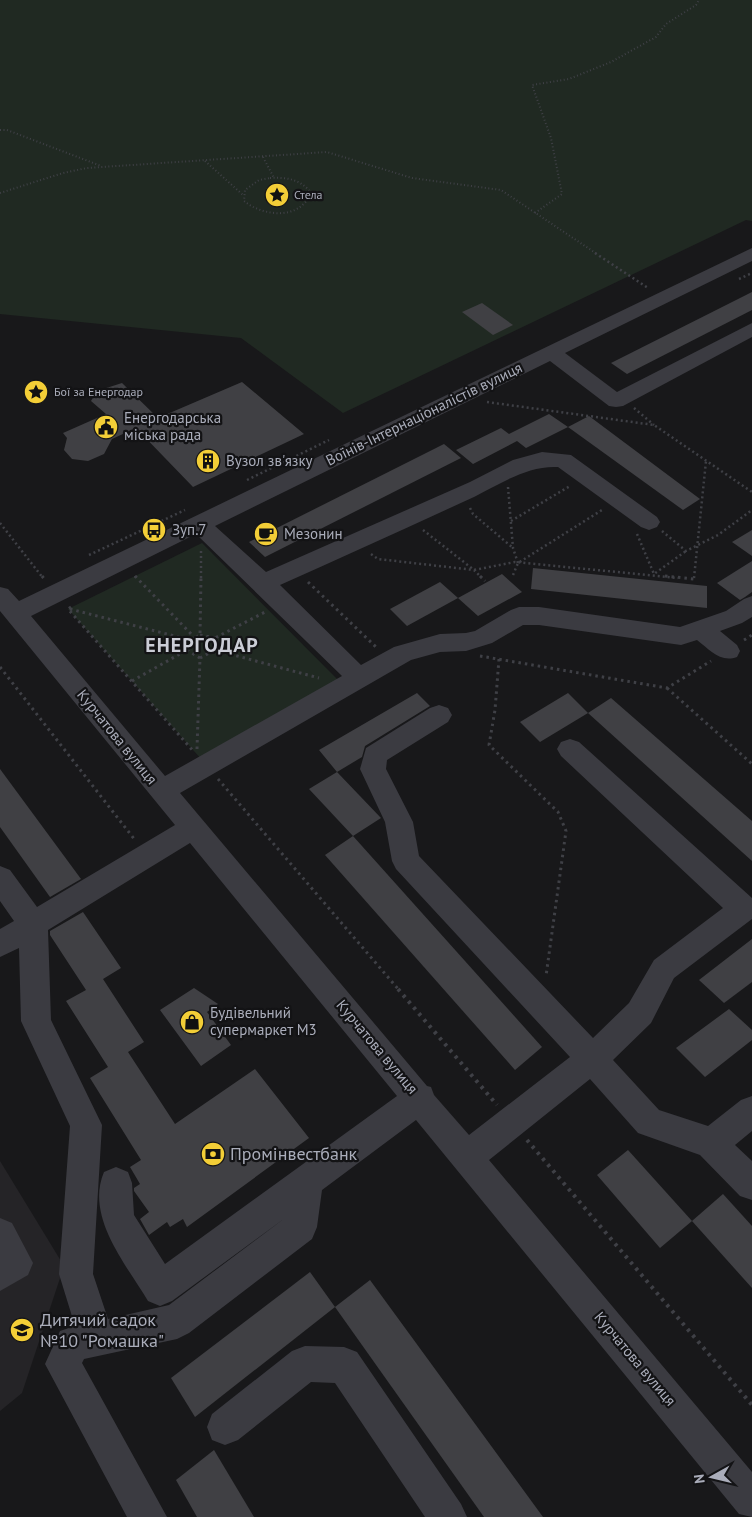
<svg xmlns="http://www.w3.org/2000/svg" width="752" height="1517" font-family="'PT Sans',sans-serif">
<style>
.built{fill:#252427}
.green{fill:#202922}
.building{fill:#404044}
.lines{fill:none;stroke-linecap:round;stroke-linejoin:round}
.path-far3{stroke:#3f4046;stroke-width:2;stroke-dasharray:1 2.5;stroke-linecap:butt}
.path-far2{stroke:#3f4046;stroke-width:2.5;stroke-dasharray:2 3;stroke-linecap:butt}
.path-far1{stroke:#3f4046;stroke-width:3;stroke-dasharray:2.5 4;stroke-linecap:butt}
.path{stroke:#3f4046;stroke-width:4;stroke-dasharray:3 5;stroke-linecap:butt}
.minor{fill:#3b3b41;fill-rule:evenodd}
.labels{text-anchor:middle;stroke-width:4.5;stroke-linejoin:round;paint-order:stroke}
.far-poi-label{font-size:12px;fill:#aaadba;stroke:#131315;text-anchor:start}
.street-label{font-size:15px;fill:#aaadba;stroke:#131315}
.poi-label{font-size:15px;fill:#aaadba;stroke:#131315;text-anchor:start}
.near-poi-label{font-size:18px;fill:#aaadba;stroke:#131315;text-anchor:start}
.district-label{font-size:20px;font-weight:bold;letter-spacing:1px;fill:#cbcdd6;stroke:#131315}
</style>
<rect width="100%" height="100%" fill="#18181a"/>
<polygon class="built" points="0,1161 64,1266 22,1393 0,1411"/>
<g class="green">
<polygon points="0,0 752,0 752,221 746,220 343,413 241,338 0,314"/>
<polygon points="202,543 340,682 202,760 68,609"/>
</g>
<g class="building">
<polygon points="752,292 752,310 627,374 611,363"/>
<polygon points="482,303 513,325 493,335 462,312"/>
<polygon points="242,382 304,434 193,487 136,428 112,439 104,454 88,461 72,459 64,450 67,438 63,433 106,414 91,401 97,391 122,383 158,418"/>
<polygon points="549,414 568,427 526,448 517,441 473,464 456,450 501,428 509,434"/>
<polygon points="589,416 700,499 683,510 568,427"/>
<polygon points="444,444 461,458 265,557 249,542"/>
<polygon points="752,530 752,556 732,542"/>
<polygon points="752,561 752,592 745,597 740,600 717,583"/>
<polygon points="533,568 707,586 707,608 531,589"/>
<polygon points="502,574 522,592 478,616 458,598"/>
<polygon points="440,582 458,598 407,626 390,609"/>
<polygon points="417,693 430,706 365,746 362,757 337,772 319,750"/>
<polygon points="568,693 588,713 540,742 520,722"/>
<polygon points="611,698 752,821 752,861 588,713"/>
<polygon points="0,769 81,879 50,897 0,827"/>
<polygon points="337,772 381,818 353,836 309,789"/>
<polygon points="353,836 542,1047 515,1070 325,855"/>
<polygon points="83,912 121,968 103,979 144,1042 128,1052 175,1124 255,1069 309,1138 187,1227 183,1219 170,1227 167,1222 149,1235 140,1219 149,1212 134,1191 134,1188 140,1184 130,1167 141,1160 90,1078 108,1067 66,1001 86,990 50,935 50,931"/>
<polygon points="752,939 752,982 724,1003 699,980"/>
<polygon points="194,988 218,1004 207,1012 231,1045 201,1066 160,1010"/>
<polygon points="729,1009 752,1030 752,1040 705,1077 676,1048"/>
<polygon points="628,1150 692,1221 660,1248 597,1175"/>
<polygon points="723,1194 752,1226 752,1288 692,1221"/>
<polygon points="310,1272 335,1307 195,1417 171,1378"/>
<polygon points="370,1280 543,1517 484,1517 335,1307"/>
<polygon points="214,1450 254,1517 197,1517 176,1480"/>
</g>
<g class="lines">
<g class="path-far3">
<polyline points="0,130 7,130 101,166"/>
<polyline points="263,157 274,178"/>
<polyline points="205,161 243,195"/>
<path d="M270,178C286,177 301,179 311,193C300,220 264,217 244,201L245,190L259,180Z"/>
<polyline points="0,193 63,173 87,168 327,152 412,178 501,190 597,254"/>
<polyline points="535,213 562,194 551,138 532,85 569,79 611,62 656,37 666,24 696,5 699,0"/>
</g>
<g class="path-far2">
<polyline points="595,253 648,288"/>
<polyline points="739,279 752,273"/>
<polyline points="487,402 654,425 752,492"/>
<polyline points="634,408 654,425"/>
<polyline points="247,480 329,440"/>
<polyline points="508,487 513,548 518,563"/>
<polyline points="470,508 473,514 513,548"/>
<polyline points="511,521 570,486"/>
<polyline points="0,523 43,578"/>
<polyline points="423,530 474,570 515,562 678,578"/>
<polyline points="662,531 686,551 718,535 752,510"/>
<polyline points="637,534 654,574 686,551"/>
<polyline points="371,554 378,559 474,570 482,578"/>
<polyline points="89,555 185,510"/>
<polyline points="513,575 518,563 602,510"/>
<polyline points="135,576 136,578"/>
<polyline points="201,578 201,551"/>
<polyline points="694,578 706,461"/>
</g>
<g class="path-far1">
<polyline points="42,576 45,580"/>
<polyline points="135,576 195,638"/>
<polyline points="480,576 485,581"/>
<polyline points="665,576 694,579 694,576"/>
<polyline points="308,582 376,647"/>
<polyline points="71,607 68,609 194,752"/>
<polyline points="70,609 190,640"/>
<polyline points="200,635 215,638"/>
<polyline points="744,640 752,635"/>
<polyline points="215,650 215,638 265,612"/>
<polyline points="480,656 667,688 711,661"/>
<polyline points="200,658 215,650 319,678"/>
<polyline points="499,659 495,710 489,745 558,812 566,831 546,976"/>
<polyline points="0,667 135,840"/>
<polyline points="132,681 187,650"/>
<polyline points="667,688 752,764"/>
<polyline points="197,749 200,658 187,650 190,640 200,635 201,576"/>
<polyline points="218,779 399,990"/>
</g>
<g class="path">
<polyline points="398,989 497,1105"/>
<polyline points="527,1140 752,1405"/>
</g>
<g class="minor">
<path d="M752,248V261L565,353L617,392L752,323V337L623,406L616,407L609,406L550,361L215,526L266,572L470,482L513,460L542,452L571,455L657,517L660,522L657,527L649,530L641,527L558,467C524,465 493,489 463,502C402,530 341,558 280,585L361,665L394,647L440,634L466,633L475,631L511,610L519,607H539L680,627L726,611L744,599L752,596V617L742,623L720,631L737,645L740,651L737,657C720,663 710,650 697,640L681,645L539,625H523L492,643L466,651L440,652L411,660L180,793L427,1086L431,1087L434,1095L469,1135L570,1057L396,869L392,861L385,822L360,769L366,748L430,708L439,705L448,708L452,715L448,722L387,760L386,769L413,822L419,856L593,1038L629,1003L654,960L723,908L561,756L557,749L561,742L570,739L579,742L752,898V919L674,978L651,1023L613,1060L659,1110L708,1126L741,1100L752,1096V1131L735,1145L752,1161V1200L740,1196L700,1155L638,1133L590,1079L489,1160L752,1472V1517L739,1514L416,1120L322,1190L317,1227L312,1239L189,1333L177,1339L84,1359L82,1363L167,1517H127L45,1364L60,1331L75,1326L59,1274L70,1126L21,1021L19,948L0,957V929L14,921L0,901V866L10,870L37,907L175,825L0,611V587L8,589L19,601ZM196,534L342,676L165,776L31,616ZM190,843L397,1096L165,1264L134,1215L132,1183L128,1172L116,1167L104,1172C85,1217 126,1264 148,1301L160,1306L172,1301L285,1218L169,1305L108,1319L93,1274L102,1125L51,1020L48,930Z"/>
<polygon points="0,1218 12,1223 33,1263 28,1275 0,1291"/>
<polygon points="305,1346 344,1347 357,1352 461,1504 467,1517 425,1517 335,1383 311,1382 238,1440 225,1445 212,1440 207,1427 212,1414 292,1351"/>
</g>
</g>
<defs>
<g id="sight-disc" transform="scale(1.25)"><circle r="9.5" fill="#f3ce37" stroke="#131315"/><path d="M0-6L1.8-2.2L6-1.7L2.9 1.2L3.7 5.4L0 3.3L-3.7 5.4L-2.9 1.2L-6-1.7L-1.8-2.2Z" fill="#111"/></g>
<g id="civic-disc" transform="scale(1.25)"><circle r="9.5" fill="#f3ce37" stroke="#131315"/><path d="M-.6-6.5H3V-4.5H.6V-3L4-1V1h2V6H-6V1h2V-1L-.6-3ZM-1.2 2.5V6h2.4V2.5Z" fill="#111"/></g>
<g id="building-disc" transform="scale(1.25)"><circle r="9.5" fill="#f3ce37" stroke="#131315"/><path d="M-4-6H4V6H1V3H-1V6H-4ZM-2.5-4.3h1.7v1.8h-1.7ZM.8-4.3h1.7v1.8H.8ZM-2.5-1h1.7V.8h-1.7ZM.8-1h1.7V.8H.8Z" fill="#111"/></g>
<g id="bus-disc" transform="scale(1.25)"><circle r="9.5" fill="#f3ce37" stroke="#131315"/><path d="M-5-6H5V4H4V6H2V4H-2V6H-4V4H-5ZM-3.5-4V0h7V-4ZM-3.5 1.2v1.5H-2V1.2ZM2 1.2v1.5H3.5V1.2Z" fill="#111"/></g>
<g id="cafe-disc" transform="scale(1.25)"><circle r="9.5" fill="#f3ce37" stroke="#131315"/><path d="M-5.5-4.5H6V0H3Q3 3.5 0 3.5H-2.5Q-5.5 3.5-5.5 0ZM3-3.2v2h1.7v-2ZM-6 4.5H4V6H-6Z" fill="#111"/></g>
<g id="shop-disc" transform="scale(1.25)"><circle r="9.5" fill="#f3ce37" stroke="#131315"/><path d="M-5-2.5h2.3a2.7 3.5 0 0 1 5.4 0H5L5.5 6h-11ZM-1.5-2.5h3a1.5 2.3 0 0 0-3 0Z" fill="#111"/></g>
<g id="bank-disc" transform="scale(1.25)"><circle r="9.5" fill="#f3ce37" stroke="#131315"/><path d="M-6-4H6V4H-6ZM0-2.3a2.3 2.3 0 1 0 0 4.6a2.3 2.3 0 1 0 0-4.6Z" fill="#111"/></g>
<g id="school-disc" transform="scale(1.25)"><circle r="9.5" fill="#f3ce37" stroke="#131315"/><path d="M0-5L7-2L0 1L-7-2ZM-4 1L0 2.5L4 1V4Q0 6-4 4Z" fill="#111"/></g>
</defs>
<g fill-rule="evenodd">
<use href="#sight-disc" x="277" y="195"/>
<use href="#sight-disc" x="36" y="392"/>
<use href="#civic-disc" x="106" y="427"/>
<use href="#building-disc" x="208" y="461"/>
<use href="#bus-disc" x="154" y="530"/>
<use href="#cafe-disc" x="266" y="534"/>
<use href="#shop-disc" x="192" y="1022"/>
<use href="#bank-disc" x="213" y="1154"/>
<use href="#school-disc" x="22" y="1330"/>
</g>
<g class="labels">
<g class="far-poi-label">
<text x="294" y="199">Стела</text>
<text x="54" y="396">Бої за Енергодар</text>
</g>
<g class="street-label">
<text transform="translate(424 414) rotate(-26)" y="5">Воїнів-Інтернаціоналістів вулиця</text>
<text transform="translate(117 737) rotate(51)" y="5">Курчатова вулиця</text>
<text transform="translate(377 1047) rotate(50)" y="5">Курчатова вулиця</text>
<text transform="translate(635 1359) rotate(50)" y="5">Курчатова вулиця</text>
</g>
<g class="poi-label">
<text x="124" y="423">Енергодарська<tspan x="124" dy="17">міська рада</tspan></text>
<text x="226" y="466">Вузол зв'язку</text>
<text x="172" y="535">Зуп.7</text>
<text x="284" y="539">Мезонин</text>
<text x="210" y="1018">Будівельний<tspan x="210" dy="17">супермаркет М3</tspan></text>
</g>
<g class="near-poi-label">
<text x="230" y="1160">Промінвестбанк</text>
<text x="40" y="1326">Дитячий садок<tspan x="40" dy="21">№10 "Ромашка"</tspan></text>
</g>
<g class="district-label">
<text x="202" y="652">ЕНЕРГОДАР</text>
</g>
</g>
<g transform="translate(712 1477) rotate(262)" stroke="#131315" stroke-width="4" paint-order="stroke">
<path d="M0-4L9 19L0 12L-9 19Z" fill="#aaadba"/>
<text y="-8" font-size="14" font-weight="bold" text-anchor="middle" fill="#aaadba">N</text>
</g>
</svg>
